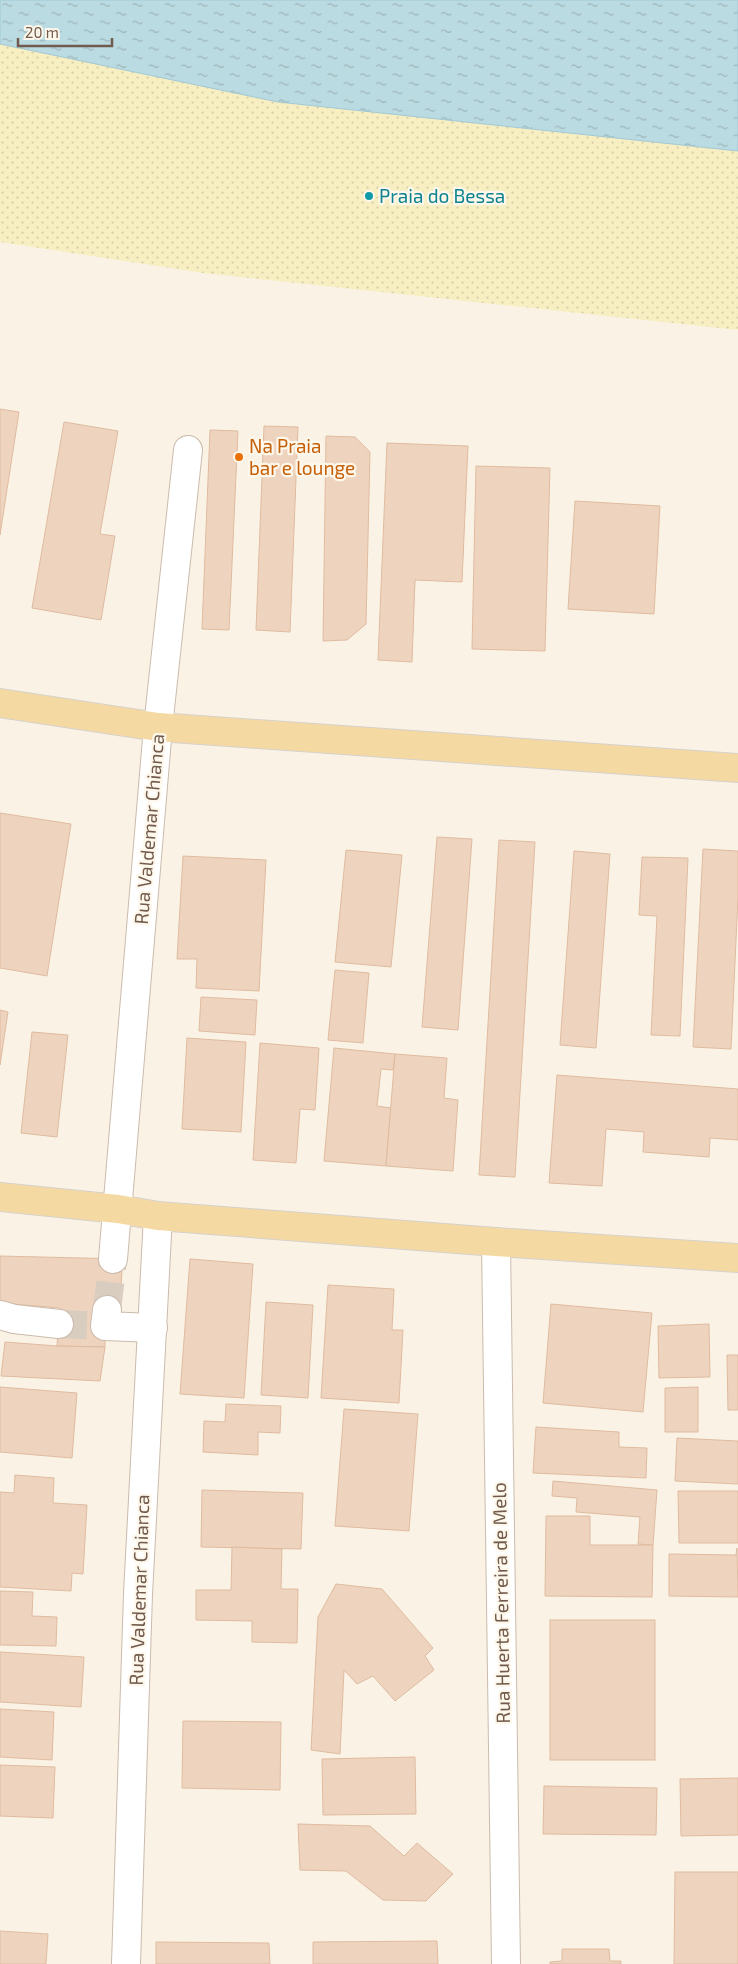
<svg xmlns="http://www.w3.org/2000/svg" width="738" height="1964" font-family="'Exo 2',sans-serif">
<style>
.sand{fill:url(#sand-dots)}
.water{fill:url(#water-ripples);stroke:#a2c9d3}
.building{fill:#eed4be;stroke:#dfbba0}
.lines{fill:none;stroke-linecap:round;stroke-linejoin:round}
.minor-tunnel{stroke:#d8cdbf;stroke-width:28;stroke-dasharray:28 14;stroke-linecap:butt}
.minor-casing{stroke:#cbbbac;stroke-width:30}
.major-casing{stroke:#d7d1cd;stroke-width:30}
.minor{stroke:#fff;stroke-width:28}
.major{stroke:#f4daa2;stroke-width:28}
.culture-dot{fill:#0f9aa8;stroke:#fef7eb;stroke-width:2}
.food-dot{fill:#e8710a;stroke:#fef7eb;stroke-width:2}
.labels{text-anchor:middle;stroke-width:4.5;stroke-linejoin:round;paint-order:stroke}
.culture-label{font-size:19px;fill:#0d838f;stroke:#fef7eb;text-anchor:start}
.food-label{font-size:19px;fill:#c56008;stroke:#fef7eb;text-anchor:start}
.street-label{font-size:19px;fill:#715b4c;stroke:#fef7eb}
</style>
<defs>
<pattern id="sand-dots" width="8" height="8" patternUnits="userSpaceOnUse" patternTransform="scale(1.25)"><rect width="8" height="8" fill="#f7eec2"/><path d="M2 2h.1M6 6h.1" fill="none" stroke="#d7cea8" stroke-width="1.8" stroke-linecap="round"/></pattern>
<pattern id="water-ripples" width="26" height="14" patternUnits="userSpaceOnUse" patternTransform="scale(1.25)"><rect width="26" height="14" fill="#bbdbe2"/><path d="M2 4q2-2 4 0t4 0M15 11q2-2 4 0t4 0" fill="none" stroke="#9cb5b9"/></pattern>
</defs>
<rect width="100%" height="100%" fill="#faf3e5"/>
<polygon class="sand" points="0,44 278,102 738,151 738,330 203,273 0,242"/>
<polygon class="water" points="0,0 738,0 738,151 278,102 0,44"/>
<g class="building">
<polygon points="0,409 19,412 0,535"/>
<polygon points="64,422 118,431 100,534 115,536 101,620 32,608"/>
<polygon points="264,426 298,427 290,632 256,630"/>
<polygon points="210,430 238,431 229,630 202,629"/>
<polygon points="326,436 355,437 370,452 366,624 347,640 323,641"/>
<polygon points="387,443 468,446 462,582 415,580 412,662 378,660"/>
<polygon points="476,466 550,468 545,651 472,649"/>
<polygon points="575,501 660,506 654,614 568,609"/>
<polygon points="0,813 71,824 47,976 0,968"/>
<polygon points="437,837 472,839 458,1030 422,1027"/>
<polygon points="499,840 535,842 515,1177 479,1175"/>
<polygon points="703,849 738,851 738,897 731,1049 693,1047"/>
<polygon points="346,850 402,855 391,967 335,962"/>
<polygon points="574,851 610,854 596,1048 560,1045"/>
<polygon points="183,856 266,860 259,991 196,988 197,959 177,959"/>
<polygon points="642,857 688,858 680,1036 651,1035 657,916 639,915"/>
<polygon points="335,970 369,973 363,1043 328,1040"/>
<polygon points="201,997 257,1000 255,1035 199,1031"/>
<polygon points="0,1010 8,1012 0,1065"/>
<polygon points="32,1032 68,1035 57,1137 21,1133"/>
<polygon points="187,1038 246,1042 241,1132 182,1129"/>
<polygon points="260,1043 319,1048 315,1110 300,1109 296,1163 253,1160"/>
<polygon points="334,1048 395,1054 393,1070 381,1069 377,1106 391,1108 386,1166 324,1161"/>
<polygon points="395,1054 447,1058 444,1098 458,1100 453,1171 386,1166"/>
<polygon points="557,1075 738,1089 738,1140 710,1138 709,1157 643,1152 644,1132 606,1129 602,1186 549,1183"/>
<polygon points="0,1256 123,1259 119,1311 105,1326 105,1347 57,1346 60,1308 0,1303"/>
<polygon points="190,1259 253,1264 244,1398 180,1394"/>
<polygon points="328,1285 394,1289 392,1330 403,1330 399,1403 321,1398"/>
<polygon points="266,1302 313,1305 308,1398 261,1395"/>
<polygon points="551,1304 652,1313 643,1412 543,1403"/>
<polygon points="709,1324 710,1377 659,1378 658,1326"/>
<polygon points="5,1342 57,1346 105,1347 100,1381 1,1376"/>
<polygon points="727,1355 738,1355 738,1410 728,1410"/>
<polygon points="0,1387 77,1393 72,1458 0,1452"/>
<polygon points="698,1387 698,1432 665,1432 665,1388"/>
<polygon points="226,1404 281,1406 280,1433 258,1432 258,1455 203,1452 204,1421 225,1422"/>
<polygon points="344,1409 418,1414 409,1531 335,1526"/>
<polygon points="536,1427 619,1432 619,1447 647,1448 646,1478 533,1473"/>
<polygon points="677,1438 738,1441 738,1484 675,1481"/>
<polygon points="15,1475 54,1478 53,1503 87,1505 83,1574 72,1573 71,1591 0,1587 0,1492 14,1493"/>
<polygon points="553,1481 657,1490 653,1545 638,1544 640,1517 576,1512 577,1498 552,1496"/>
<polygon points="202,1490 303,1493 301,1549 201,1547"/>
<polygon points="678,1491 738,1491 738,1543 679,1543"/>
<polygon points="546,1516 590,1516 590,1545 653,1545 652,1597 545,1596"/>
<polygon points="232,1547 282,1549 281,1589 298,1589 297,1643 252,1642 252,1621 196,1620 196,1590 231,1590"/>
<polygon points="737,1548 738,1597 669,1596 669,1554 736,1555"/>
<polygon points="336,1584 382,1589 433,1648 425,1656 434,1670 395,1701 373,1676 357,1684 344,1670 340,1754 311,1750 318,1617"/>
<polygon points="0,1591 33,1592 32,1616 57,1617 56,1646 0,1645"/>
<rect x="550" y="1620" width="105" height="140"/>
<polygon points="0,1652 84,1657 81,1707 0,1702"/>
<polygon points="0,1709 54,1712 52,1760 0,1757"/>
<polygon points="183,1721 281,1722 280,1790 182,1788"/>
<polygon points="415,1757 416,1814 323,1815 322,1759"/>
<polygon points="0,1765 55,1767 53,1818 0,1816"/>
<polygon points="738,1778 738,1835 681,1836 680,1779"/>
<polygon points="544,1786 657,1788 656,1835 543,1834"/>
<polygon points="298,1824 370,1826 404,1856 417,1843 453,1874 426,1901 383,1900 346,1871 300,1870"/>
<polygon points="675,1872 738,1872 738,1964 674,1964"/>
<polygon points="0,1931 48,1934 46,1964 0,1964"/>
<polygon points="437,1941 438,1964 313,1964 313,1942"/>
<polygon points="156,1942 269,1943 270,1964 156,1964"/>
<polygon points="562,1949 609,1949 610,1961 621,1961 621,1964 550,1964 550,1962 562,1961"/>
</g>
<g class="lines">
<g class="minor-tunnel">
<polyline points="107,1310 113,1259"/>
<polyline points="59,1324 105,1326"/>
</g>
<g class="minor-casing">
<g id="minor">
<polyline points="496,1242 506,1964"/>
<polyline points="113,1259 158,727 188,450"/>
<polyline points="107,1310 105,1326 153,1328"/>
<polyline points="0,1315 14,1319 59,1324"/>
<polyline points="126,1964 138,1594 158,1216"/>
</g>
</g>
<g class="major-casing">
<g id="major">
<polyline points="0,703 158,727 738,768"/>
<polyline points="0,1197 118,1209 158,1216 496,1242 738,1258"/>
</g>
</g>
<use href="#minor" class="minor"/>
<use href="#major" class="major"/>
</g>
<circle class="culture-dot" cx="369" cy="196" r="5"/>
<circle class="food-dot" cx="239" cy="457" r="5"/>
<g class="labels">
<g class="culture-label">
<text x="379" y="203">Praia do Bessa</text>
</g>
<g class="food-label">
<text x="249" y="453">Na Praia<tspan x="249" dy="22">bar e lounge</tspan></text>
</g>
<g class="street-label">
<text transform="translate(149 829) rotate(-85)" y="7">Rua Valdemar Chianca</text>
<text transform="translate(139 1590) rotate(-88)" y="7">Rua Valdemar Chianca</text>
<text transform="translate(501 1603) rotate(-91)" y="7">Rua Huerta Ferreira de Melo</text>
</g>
</g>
<path d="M18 38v8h94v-8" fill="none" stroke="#715b4c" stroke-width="2.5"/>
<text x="25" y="38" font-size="15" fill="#715b4c" stroke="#fef7eb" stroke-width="4" paint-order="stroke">20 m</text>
</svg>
